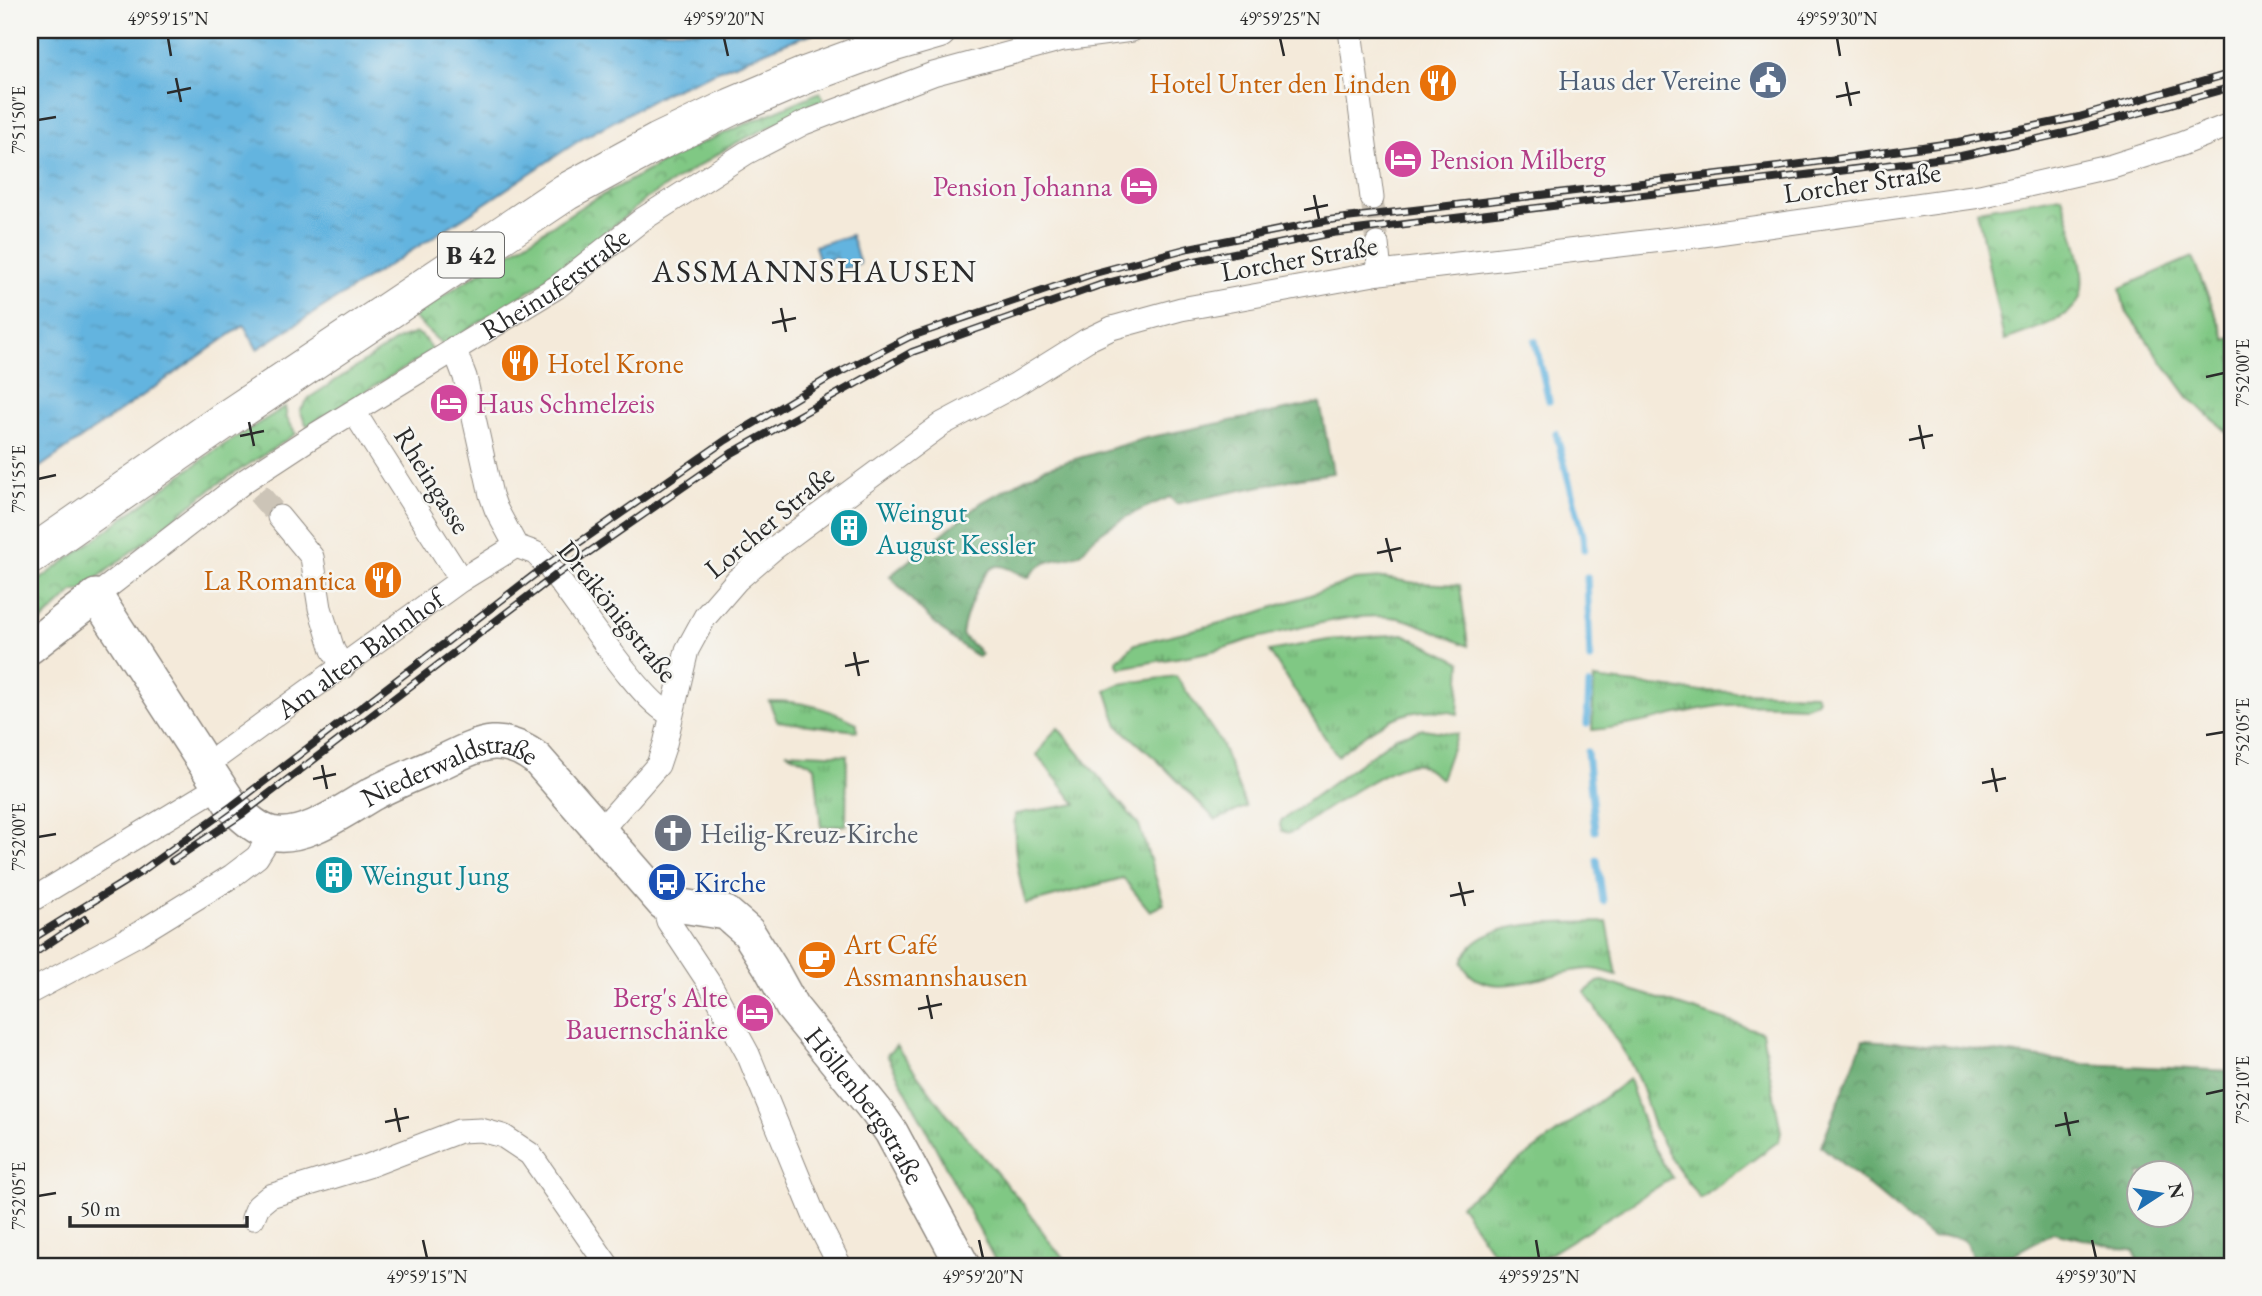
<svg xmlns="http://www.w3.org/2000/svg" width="2262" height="1296" font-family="'EB Garamond',serif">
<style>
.grass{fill:url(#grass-tufts);stroke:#567a58;stroke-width:2}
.forest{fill:url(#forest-crowns);stroke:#4a6c4e;stroke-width:2;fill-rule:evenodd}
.park{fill:url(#park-crowns);stroke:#567a58;stroke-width:2}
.water{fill:url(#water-ripples);stroke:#487085;stroke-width:2}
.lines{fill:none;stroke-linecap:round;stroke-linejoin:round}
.stream{stroke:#64b4df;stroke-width:7}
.street-tunnel{stroke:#ccc4b7;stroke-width:23;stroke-dasharray:23 11;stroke-linecap:butt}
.street-casing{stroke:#908a82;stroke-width:25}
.secondary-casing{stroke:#908a82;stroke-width:36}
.primary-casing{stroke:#908a82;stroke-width:39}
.street{stroke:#fff;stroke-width:23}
.secondary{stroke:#fff;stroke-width:33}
.primary{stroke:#fff;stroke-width:37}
.rail-casing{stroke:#2b2b2b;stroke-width:8}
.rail{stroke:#f6f6f2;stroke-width:5;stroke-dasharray:16;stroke-linecap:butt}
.ticks{fill:none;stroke:#2b2b2b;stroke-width:2.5}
.labels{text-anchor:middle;stroke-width:5;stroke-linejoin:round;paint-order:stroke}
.shield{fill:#f6f6f2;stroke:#686867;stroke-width:2}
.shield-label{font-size:26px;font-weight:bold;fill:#2b2b2b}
.service-label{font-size:28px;fill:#4e5e75;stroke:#f6f6f2;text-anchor:end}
.food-label{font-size:28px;fill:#c56008;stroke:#f6f6f2;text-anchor:end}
.hotel-label{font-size:28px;fill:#b23c85;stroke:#f6f6f2;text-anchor:start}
.street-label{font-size:28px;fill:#2b2b2b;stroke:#f6f6f2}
.culture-label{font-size:28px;fill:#0d838f;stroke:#f6f6f2;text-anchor:start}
.worship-label{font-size:28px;fill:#5b616d;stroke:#f6f6f2;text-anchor:start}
.transit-label{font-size:28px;fill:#164399;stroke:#f6f6f2;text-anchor:start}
.quarter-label{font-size:32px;letter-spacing:2px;fill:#2b2b2b;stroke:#f6f6f2}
.neatline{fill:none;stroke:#2b2b2b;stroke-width:2.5}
.ticks-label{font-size:18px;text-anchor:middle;fill:#2b2b2b}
</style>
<defs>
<pattern id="grass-tufts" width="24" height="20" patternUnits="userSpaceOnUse" patternTransform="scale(1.75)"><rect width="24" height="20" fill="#80c884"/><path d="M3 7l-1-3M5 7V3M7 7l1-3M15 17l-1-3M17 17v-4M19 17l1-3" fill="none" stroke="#69a36c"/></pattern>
<pattern id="forest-crowns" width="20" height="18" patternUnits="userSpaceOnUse" patternTransform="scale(1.75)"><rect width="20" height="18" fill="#68ac72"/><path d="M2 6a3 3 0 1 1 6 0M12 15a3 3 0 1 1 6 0" fill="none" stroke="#568c5e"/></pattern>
<pattern id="park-crowns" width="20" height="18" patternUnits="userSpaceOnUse" patternTransform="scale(1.75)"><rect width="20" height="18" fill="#80c884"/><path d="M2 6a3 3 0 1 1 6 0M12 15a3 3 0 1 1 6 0" fill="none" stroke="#69a36c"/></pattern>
<pattern id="water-ripples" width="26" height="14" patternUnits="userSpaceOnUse" patternTransform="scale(1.75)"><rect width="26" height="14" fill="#64b4df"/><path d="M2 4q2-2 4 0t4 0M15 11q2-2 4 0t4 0" fill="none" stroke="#5393b5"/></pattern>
</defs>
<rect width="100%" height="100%" fill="#f6f6f2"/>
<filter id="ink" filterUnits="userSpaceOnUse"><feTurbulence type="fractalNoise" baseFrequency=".0143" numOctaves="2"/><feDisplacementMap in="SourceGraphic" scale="14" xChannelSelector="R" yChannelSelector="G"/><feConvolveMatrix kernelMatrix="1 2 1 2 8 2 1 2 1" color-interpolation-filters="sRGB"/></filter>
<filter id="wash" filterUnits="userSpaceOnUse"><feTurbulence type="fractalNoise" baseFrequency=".00686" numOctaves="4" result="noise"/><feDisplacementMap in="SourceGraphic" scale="28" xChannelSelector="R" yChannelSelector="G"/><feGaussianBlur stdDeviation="1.57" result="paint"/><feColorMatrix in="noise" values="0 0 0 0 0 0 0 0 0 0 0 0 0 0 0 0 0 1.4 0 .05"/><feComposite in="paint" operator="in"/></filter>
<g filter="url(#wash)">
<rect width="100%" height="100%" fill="#f4eada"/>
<g class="grass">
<polygon points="2192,257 2226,340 2232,338 2232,436 2188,397 2125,310 2120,288"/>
<path d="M1384,578L1416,583L1460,585L1468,646C1445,637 1422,623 1398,618C1356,610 1290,631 1248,640C1207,656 1162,659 1120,668L1117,665V661L1135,644L1241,618L1355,580Z"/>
<path d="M1403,634L1461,662L1458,714C1407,701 1375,726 1337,756L1269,651L1328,640Z"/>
<polygon points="1176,676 1220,741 1246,807 1216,820 1158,761 1118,726 1106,690 1120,684"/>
<path d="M1594,679L1695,691L1815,694L1818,698L1816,702L1806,706C1777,705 1748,703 1719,706C1676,712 1635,727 1592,730Z"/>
<path d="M769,701C805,701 826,708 857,723V731L777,721Z"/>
<path d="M1058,728L1139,825L1164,904L1150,911L1123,878L1026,904C1017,874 1013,846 1015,814L1076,804L1037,755L1050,736Z"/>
<path d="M1423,729L1457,734L1441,779C1434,775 1426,767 1418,764C1399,758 1314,817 1295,831L1289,833L1282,831L1280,825L1281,821L1396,737Z"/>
<polygon points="786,752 847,755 846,825 821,827 815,766"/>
<path d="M1607,922L1617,975C1609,973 1599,969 1590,969C1553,969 1483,1008 1462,963C1475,915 1567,924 1607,922Z"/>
<polygon points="1603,981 1762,1032 1781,1132 1779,1141 1700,1199 1670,1157 1654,1127 1640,1083 1628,1058 1585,992 1598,982"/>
<polygon points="896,1046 946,1113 1024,1205 1055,1249 1073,1266 998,1266 887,1055"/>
<polygon points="1629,1079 1648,1138 1672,1178 1530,1266 1502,1266 1460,1205"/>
</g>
<g class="forest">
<path d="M1320,403L1333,473L1294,479L1176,504L1170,497C1144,508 1115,520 1093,539C1089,543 1086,548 1082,552C1067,563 1046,553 1029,577C1018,576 1009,565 997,566C980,569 964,620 962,635L978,650L981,655L978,657C943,635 917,607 890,576L982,502L1045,468L1146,438Z"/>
<path d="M1863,1040L1943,1045L2085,1064L2232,1071V1266H2141L2134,1251L2053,1232L1992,1266H1973C1970,1237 1959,1233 1932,1239L1821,1146ZM2140,1174H2182V1216H2140Z"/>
</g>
<g class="park">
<polygon points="820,92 824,100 734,144 646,199 556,274 443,345 412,316 584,205 690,148"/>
<path d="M2062,196C2069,223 2096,285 2074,307C2056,324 2027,332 2004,340L1977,210Z"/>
<polygon points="416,333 422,336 433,351 307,426 300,411 309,398 399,339"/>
<polygon points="285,407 287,418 296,434 215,486 82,590 73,592 30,632 30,587 211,453"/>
</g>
<g class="water">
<polygon points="30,30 822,30 785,43 665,93 583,138 463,218 257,349 244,325 30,474"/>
<polygon points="851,235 860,264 840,270 836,257 820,262 815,246"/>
</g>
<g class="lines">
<g class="stream">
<polyline points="1535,341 1549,401"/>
<polyline points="1556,433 1583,535 1584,549"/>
<polyline points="1587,577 1590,659"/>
<polyline points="1587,724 1589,685"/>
<polyline points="1587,752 1595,831"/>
<polyline points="1597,860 1603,901"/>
<polyline points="1446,1266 1459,1259"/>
</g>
</g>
</g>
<g filter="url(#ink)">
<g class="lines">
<g class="street-tunnel">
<polyline points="1372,198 1377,244"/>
<polyline points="258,493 279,517"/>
</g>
<g class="street-casing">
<g id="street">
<polyline points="1350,30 1372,198"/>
<polyline points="1377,244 1380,273"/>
<path d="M454,348L465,377L491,495L496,509L516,546L535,553L547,565C572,594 642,705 671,714"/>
<polyline points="354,412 461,580"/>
<polyline points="279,517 312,557 320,608 333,650 343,667"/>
<path id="s1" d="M96,596L246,480L310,438L557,287L643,219L746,153L804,123L933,74L1063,39L1132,30"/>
<path id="s2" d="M205,766L461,580L516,546"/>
<polyline points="599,832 658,765 665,744 687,650 705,617 737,580 773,549 942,424 1015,385 1087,340 1112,328 1181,309 1380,273 1696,236 1980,196 2112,166 2181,144 2232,124"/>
<polyline points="30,901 218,787"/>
<polyline points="663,903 668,921 711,986 748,1054 814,1215 840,1266"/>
<polyline points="30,992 138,934 232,876 257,857 272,833"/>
<polyline points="253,1218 258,1206 270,1196 368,1166 459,1131 481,1130 503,1136 530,1154 608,1266"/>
</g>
</g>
<g class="secondary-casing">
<g id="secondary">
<path id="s3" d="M30,647L96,596L232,806C243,816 256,829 271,833C304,841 347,808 374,793C393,783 413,775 433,766C452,758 472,745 493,743C510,742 524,749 537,759L663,903L726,913L748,932L770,967L792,1007L877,1112L891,1132L963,1266"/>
</g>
</g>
<g class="primary-casing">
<polyline id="primary" points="30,556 225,420 566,192 658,142 731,107 806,75 893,43 938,30"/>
</g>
<use href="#street" class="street"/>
<use href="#secondary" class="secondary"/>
<use href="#primary" class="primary"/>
<g class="rail-casing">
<g id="rail">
<polyline points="172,861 241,815 556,575 732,453 912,352 1100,285 1190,262 1332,233 1961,156 2078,130 2232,87"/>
<polyline points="30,940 139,873 232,806 547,565 726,440 827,379 909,337 1095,273 1189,248 1329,220 1794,165 1958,142 2079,117 2232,73"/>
<polyline points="30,956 85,919"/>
</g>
</g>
<use href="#rail" class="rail"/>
</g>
</g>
<path class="ticks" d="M168,38L171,56M724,38L728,56M1280,38L1284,56M1837,38L1840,56M176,78L181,102M1846,82L1851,106M167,93L191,88M1836,97L1860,92M38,120L56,117M1314,195L1319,219M1304,210L1328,205M781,308L786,332M772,323L796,318M2206,377L2224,373M249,422L254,446M1919,425L1924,449M240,436L264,431M1909,440L1933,435M38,479L56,475M1386,538L1392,562M1377,553L1401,548M854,652L859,676M845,666L869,661M2206,735L2224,732M322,765L327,789M1992,768L1997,792M313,779L336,774M1982,783L2006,778M38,837L56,834M1459,882L1465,906M1450,896L1474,891M927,995L932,1019M918,1009L942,1004M2206,1094L2224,1090M395,1108L400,1132M2065,1112L2070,1136M385,1122L409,1117M2055,1126L2079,1121M38,1196L56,1193M423,1240L427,1258M979,1240L983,1258M1536,1240L1539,1258M2092,1240L2096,1258"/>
<defs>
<g id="civic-disc" transform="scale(2.0125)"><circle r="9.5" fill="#5c6f8a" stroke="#f6f6f2"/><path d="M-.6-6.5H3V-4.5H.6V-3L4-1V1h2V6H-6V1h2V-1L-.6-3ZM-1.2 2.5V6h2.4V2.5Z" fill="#fff"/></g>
<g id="restaurant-disc" transform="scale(2.0125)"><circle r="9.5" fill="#e8710a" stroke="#f6f6f2"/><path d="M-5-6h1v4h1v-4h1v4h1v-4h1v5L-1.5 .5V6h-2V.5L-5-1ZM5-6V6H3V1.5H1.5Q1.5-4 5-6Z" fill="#fff"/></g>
<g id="hotel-disc" transform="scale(2.0125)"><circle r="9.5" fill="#d1479c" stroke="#f6f6f2"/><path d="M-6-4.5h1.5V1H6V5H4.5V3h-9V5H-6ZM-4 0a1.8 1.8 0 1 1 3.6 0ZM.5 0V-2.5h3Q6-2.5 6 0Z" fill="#fff"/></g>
<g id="building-disc" transform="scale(2.0125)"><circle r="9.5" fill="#0f9aa8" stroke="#f6f6f2"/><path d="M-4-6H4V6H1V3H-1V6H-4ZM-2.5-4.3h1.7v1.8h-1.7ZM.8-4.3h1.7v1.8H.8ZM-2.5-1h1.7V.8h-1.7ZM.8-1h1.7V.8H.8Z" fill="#fff"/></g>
<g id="church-disc" transform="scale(2.0125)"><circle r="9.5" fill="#6b7280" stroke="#f6f6f2"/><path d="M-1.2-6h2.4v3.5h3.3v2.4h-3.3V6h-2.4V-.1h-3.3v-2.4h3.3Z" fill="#fff"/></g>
<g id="bus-disc" transform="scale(2.0125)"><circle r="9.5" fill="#1a4fb4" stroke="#f6f6f2"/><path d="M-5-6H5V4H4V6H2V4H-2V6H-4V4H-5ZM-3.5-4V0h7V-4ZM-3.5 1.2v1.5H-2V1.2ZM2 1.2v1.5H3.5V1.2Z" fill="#fff"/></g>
<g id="cafe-disc" transform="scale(2.0125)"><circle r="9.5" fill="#e8710a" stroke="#f6f6f2"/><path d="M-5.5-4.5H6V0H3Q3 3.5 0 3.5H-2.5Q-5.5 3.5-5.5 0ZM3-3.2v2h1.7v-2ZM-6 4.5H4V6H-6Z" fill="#fff"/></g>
</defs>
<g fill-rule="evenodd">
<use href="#civic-disc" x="1768" y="80"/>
<use href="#restaurant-disc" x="1438" y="83"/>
<use href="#hotel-disc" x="1403" y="159"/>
<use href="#hotel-disc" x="1139" y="186"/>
<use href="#restaurant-disc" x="520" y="363"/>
<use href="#hotel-disc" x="449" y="403"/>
<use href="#building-disc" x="849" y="528"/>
<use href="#restaurant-disc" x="383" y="580"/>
<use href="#church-disc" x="673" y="833"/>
<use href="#building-disc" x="334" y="875"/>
<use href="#bus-disc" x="667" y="882"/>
<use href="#cafe-disc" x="817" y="960"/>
<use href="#hotel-disc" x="755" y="1013"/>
</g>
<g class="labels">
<rect class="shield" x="438" y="232.5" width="66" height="45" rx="5"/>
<g class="shield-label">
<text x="471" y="264">B 42</text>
</g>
<g class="service-label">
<text x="1741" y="90">Haus der Vereine</text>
</g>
<g class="food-label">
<text x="1411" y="93">Hotel Unter den Linden</text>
<text x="547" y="373" text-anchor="start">Hotel Krone</text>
<text x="356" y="590">La Romantica</text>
<text x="844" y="954" text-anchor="start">Art Café<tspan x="844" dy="32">Assmannshausen</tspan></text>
</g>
<g class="hotel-label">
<text x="1430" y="169">Pension Milberg</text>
<text x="1112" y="196" text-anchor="end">Pension Johanna</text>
<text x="476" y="413">Haus Schmelzeis</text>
<text x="728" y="1007" text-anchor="end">Berg's Alte<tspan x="728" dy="32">Bauernschänke</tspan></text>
</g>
<g class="street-label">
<text transform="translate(1862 182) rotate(-8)" y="10">Lorcher Straße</text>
<text transform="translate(1299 258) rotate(-10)" y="10">Lorcher Straße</text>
<text dy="10" stroke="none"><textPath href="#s1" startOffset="556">Rheinuferstraße</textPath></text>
<text transform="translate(433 480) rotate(58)" y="10">Rheingasse</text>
<text transform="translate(769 521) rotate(-40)" y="10">Lorcher Straße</text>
<text transform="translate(618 611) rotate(51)" y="10">Dreikönigstraße</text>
<text dy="10" stroke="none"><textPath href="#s2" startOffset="191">Am alten Bahnhof</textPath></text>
<text dy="10" stroke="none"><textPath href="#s3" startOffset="576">Niederwaldstraße</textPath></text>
<text dy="10" stroke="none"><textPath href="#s3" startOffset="1166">Höllenbergstraße</textPath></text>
</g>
<g class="culture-label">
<text x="876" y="522">Weingut<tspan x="876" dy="32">August Kessler</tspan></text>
<text x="361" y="885">Weingut Jung</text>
</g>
<g class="worship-label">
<text x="700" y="843">Heilig-Kreuz-Kirche</text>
</g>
<g class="transit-label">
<text x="694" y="892">Kirche</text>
</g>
<g class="quarter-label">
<text x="815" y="282">ASSMANNSHAUSEN</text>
</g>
</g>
<rect width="2262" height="1296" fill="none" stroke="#f6f6f2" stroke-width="77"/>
<g transform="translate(2160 1194) rotate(78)"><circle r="33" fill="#f6f6f2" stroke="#a5a5a2" stroke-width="2"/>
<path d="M0-5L12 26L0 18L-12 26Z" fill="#1f6fb2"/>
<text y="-10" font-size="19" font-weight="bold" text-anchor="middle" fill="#2b2b2b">N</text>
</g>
<path d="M70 1216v10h177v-10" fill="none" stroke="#2b2b2b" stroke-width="3.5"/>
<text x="80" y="1216" font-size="21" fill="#2b2b2b" stroke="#f6f6f2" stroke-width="5" paint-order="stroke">50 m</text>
<rect x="38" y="38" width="2186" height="1220" class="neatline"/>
<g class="ticks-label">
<text x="168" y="25">49°59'15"N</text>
<text x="724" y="25">49°59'20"N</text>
<text x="1280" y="25">49°59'25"N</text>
<text x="1837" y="25">49°59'30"N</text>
<text transform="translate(19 120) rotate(-90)" y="6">7°51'50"E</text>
<text transform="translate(2243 373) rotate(-90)" y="6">7°52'00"E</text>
<text transform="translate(19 479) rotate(-90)" y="6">7°51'55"E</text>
<text transform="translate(2243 732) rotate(-90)" y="6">7°52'05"E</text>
<text transform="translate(19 837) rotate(-90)" y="6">7°52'00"E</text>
<text transform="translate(2243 1090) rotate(-90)" y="6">7°52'10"E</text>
<text transform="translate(19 1196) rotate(-90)" y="6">7°52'05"E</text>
<text x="427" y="1283">49°59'15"N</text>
<text x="983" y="1283">49°59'20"N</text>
<text x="1539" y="1283">49°59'25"N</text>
<text x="2096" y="1283">49°59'30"N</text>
</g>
</svg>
